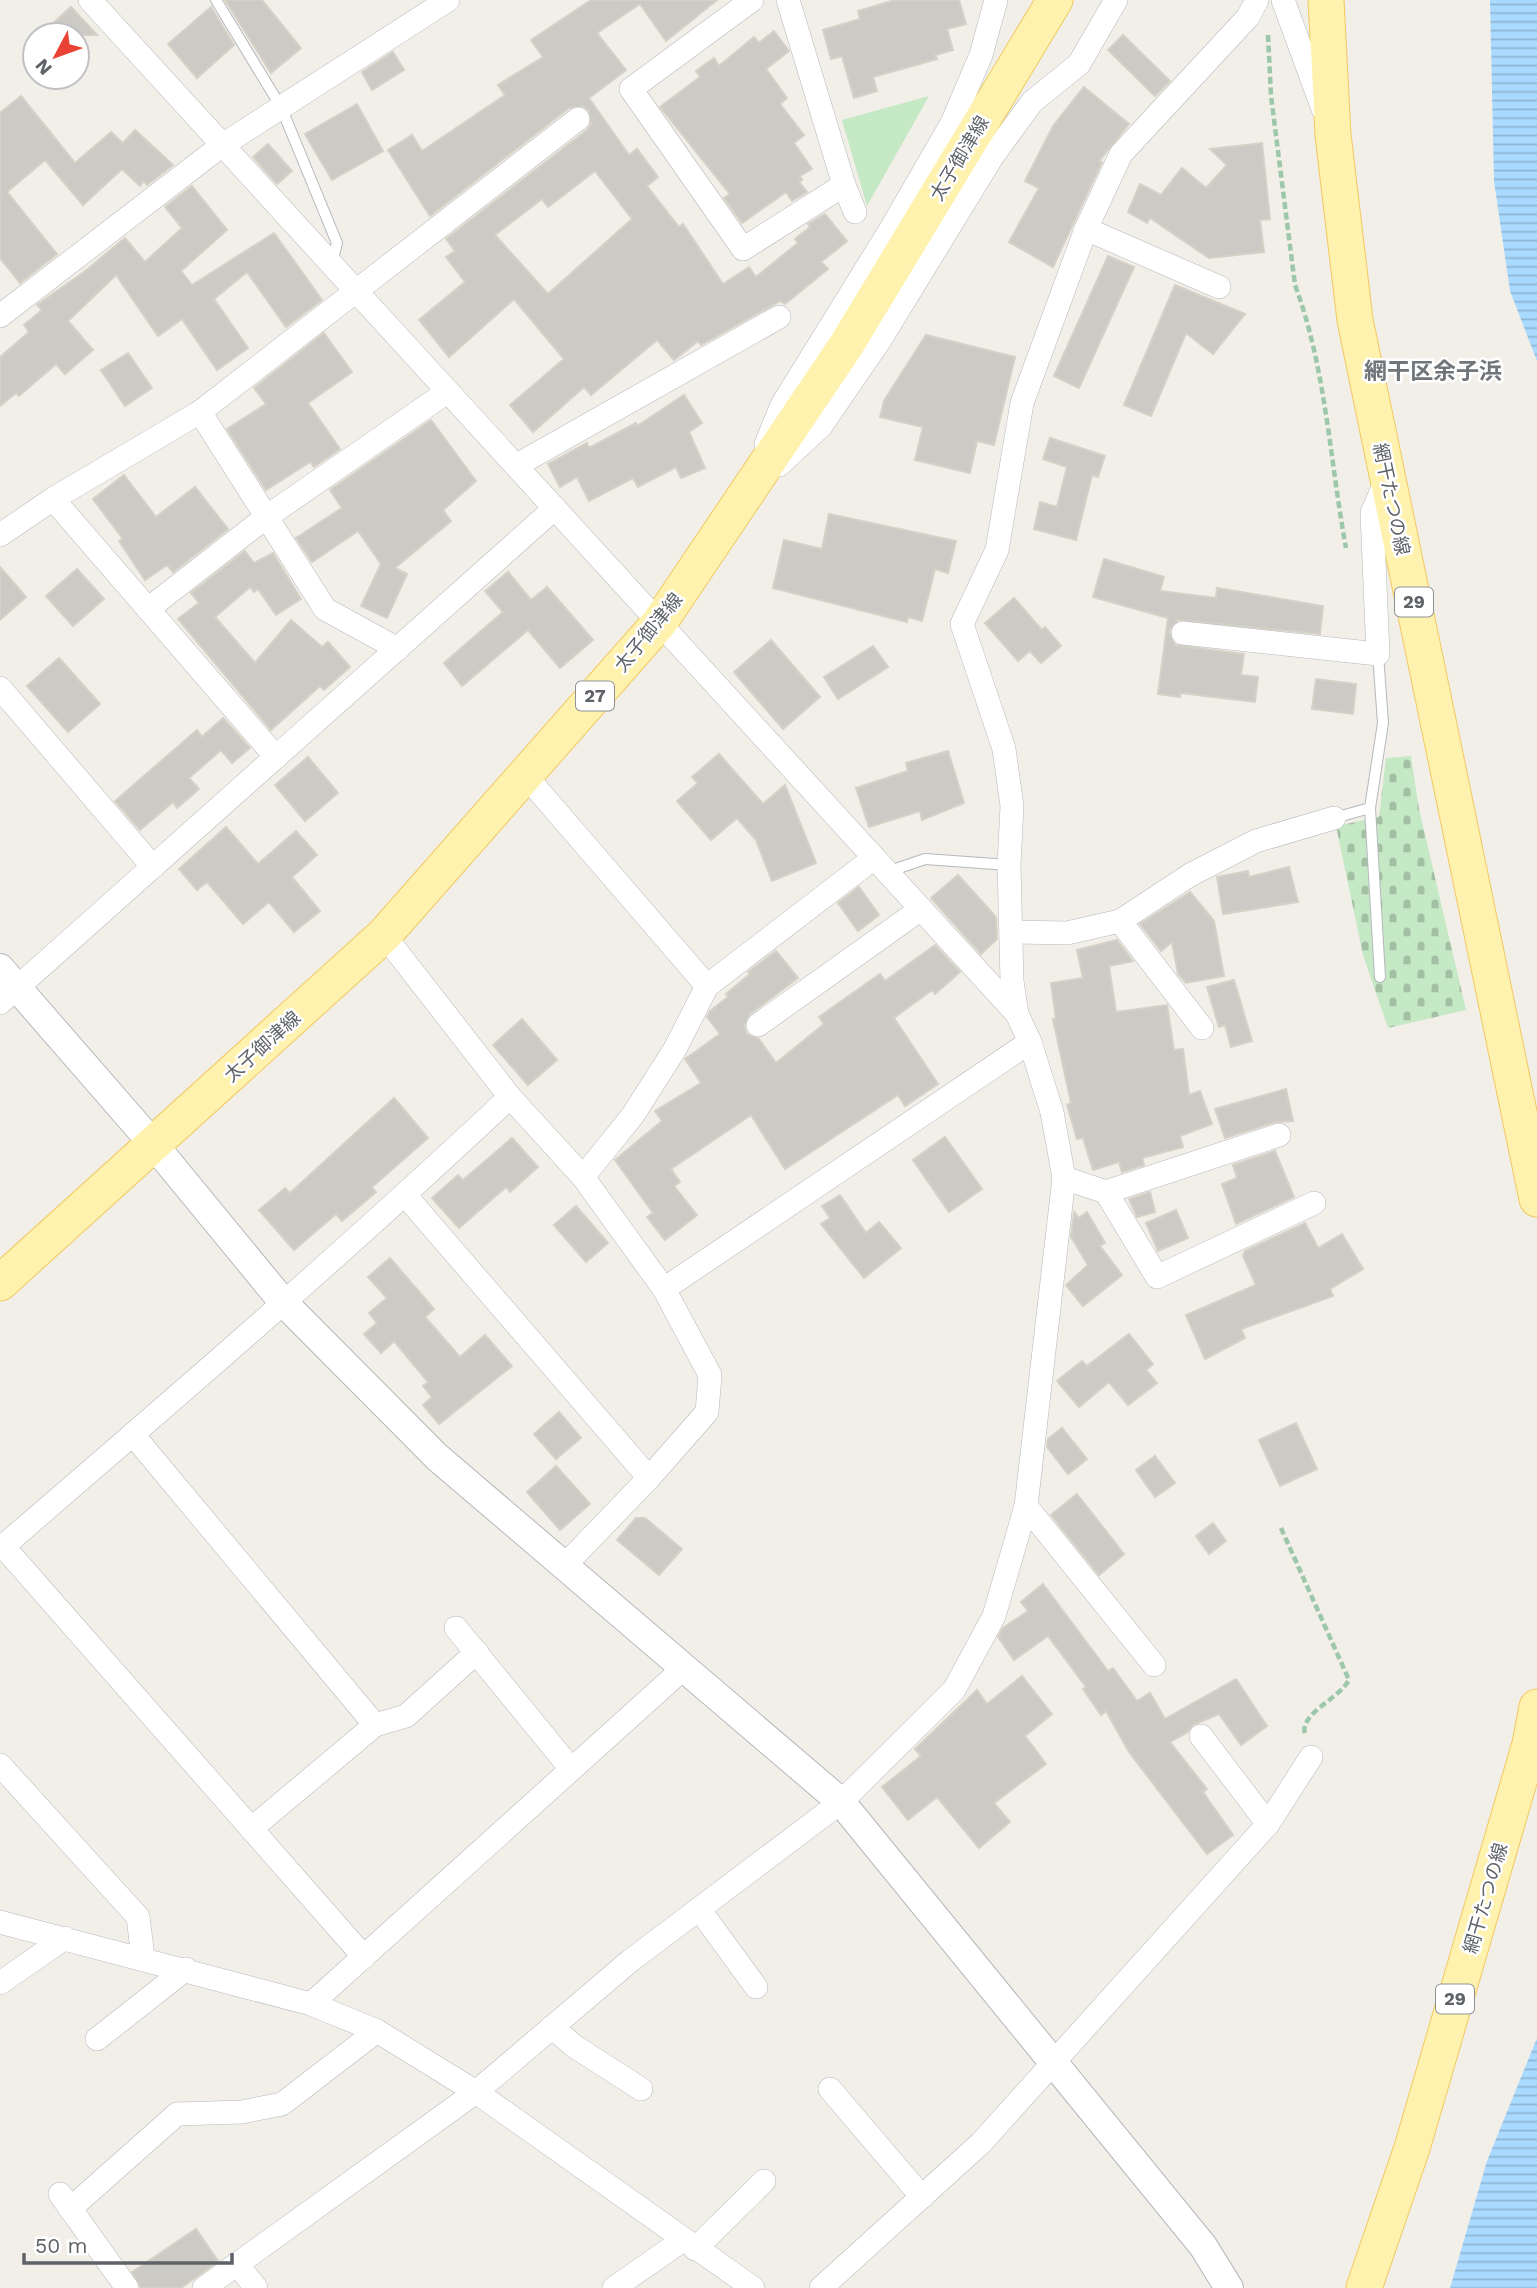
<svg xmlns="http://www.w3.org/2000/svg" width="1537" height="2288" font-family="'Work Sans','Noto Sans JP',sans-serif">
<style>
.cemetery{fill:url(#cemetery-stones)}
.park{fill:#c5e8c5}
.water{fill:url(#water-rules)}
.building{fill:#cccac5;stroke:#d6d1c6;stroke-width:2;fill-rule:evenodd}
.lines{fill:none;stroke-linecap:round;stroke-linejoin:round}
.service-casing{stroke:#b5b8bc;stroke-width:12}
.minor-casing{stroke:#b5b8bc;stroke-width:24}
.tertiary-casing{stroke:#b5b8bc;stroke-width:30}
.primary-casing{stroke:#f2c960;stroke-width:37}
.path{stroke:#9cc7a9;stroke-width:4.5;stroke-dasharray:7 3.5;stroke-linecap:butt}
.service{stroke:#fff;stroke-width:10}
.minor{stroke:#fff;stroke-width:23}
.tertiary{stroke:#fff;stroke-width:28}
.primary{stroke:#fff2af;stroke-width:35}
.labels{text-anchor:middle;stroke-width:5;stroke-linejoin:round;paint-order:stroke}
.shield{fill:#fff;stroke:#8f9295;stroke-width:2}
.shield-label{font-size:18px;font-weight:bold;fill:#5f6368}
.street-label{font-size:19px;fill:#5f6368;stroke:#fff}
.quarter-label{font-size:23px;font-weight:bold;fill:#70757a;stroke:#fff}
</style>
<defs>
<pattern id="cemetery-stones" width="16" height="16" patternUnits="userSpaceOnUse" patternTransform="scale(1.75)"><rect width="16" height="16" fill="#c5e8c5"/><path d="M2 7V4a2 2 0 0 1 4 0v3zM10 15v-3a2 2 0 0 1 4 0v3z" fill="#a3c0a4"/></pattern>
<pattern id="water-rules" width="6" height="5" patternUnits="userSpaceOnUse" patternTransform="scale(1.75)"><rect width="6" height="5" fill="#aadaff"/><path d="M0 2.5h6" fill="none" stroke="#8eb4d2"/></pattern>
</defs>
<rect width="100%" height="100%" fill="#f1efe8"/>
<polygon class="cemetery" points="1411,756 1419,809 1466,1010 1388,1028 1363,955 1336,826 1379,817 1386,758"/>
<polygon class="park" points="929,96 867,206 842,120"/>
<g class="water">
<polygon points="1490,0 1537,0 1537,361 1510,291 1494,181"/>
<polygon points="1537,2038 1537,2288 1450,2288 1487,2161"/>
</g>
<g class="building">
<polygon points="225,0 262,0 301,48 271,73"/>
<path d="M591,0H717L666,41L640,4L597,33L626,70L589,98L629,155L637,149L658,177L647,186L679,227L683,224L723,284L749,267L756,277L798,243L795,239L810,227L808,224L825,214L847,241L821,262L828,269L785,304L780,301L701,345L698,341L674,360L657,340L591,395L584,387L533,432L510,405L564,359L514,299L449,357L419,320L465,282L446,257L455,251L446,239L587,130L591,124L589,111L583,106L569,108L430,216L388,150L412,135L422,151L505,95L498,85L543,57L531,40ZM595,171L632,219L548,294L495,235L542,199L548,207Z"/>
<polygon points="895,0 959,0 966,24 947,29 953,50 935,55 937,59 873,77 877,91 854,98 842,56 831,59 823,30 860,19 858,11"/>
<polygon points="71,7 97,35 40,35"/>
<polygon points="211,7 234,45 197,78 168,44"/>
<polygon points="774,31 789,51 766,69 787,98 780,104 804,135 794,143 812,169 800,176 802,180 799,182 807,192 792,201 786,192 742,223 724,198 730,194 660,107 700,77 696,71 714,58 719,66 754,37 759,43"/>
<polygon points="1123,35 1170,81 1155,96 1108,50"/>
<polygon points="393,52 404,70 372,90 362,72"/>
<polygon points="1084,87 1129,124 1099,161 1102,162 1053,267 1009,242 1039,188 1025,181 1053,126"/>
<polygon points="21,96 75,163 111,132 123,143 135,130 173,165 147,185 144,181 140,186 122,169 83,205 45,160 7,192 57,254 20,283 0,258 0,113"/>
<polygon points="357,104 383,151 332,180 305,134"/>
<polygon points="1262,143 1270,219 1260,220 1264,252 1209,258 1150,218 1147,223 1128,212 1140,184 1161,195 1182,168 1206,188 1227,165 1210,149"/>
<polygon points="268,144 292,171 277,184 253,157"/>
<polygon points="192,186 227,230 181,271 192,285 274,233 322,300 286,327 247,272 214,299 248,348 217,370 182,319 158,336 116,275 68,321 93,350 65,374 56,364 19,396 16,393 0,406 0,357 29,332 24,325 42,310 37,305 84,272 125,238 145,262 182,228 165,207"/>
<polygon points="1108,256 1134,267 1079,388 1054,376"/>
<polygon points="1175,285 1245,314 1213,354 1186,333 1151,416 1124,405"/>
<polygon points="324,333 352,372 308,403 340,449 314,467 310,462 266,490 227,429 266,404 254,388"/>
<polygon points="926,335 1015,357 994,445 977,441 970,473 915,460 923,427 880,417 884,401"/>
<polygon points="128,353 152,388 125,406 101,370"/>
<polygon points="684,395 702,423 689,432 705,468 681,478 676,467 638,487 633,478 589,501 577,477 560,487 548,464 587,443 589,448 636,423 637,426"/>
<polygon points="431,420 476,481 443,510 451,521 395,568 407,574 387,618 361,606 381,564 358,531 312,562 296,538 342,508 330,490"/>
<polygon points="1050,438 1105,456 1098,477 1092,475 1076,540 1034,529 1040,502 1057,507 1067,467 1043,459"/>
<polygon points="124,475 156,517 195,487 228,529 173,572 167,565 145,580 119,541 123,539 93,499"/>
<polygon points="829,514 956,541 948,573 935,569 922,621 908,617 907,622 773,588 784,540 822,549"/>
<polygon points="245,551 254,563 273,553 301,599 276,615 258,589 254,592 250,587 215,617 255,663 291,620 322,647 328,642 350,667 324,690 320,686 271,730 178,619 199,603 191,593"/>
<polygon points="1104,559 1164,577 1160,591 1216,598 1217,588 1323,606 1320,634 1178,620 1169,631 1175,645 1244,654 1241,675 1258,677 1255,702 1180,693 1180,697 1158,694 1168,618 1093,597"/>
<polygon points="0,567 26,597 0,620"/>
<polygon points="77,569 104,599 73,626 46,596"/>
<polygon points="508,572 531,600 547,587 593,640 560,668 528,630 462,686 444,663 503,612 485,591"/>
<polygon points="1014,598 1042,630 1045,627 1061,646 1041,663 1030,651 1018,661 985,623"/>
<polygon points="771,640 820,697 783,729 734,672"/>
<polygon points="873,646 888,667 838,699 824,677"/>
<polygon points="59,658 100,704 68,732 27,686"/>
<polygon points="1316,679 1356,684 1353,714 1312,709"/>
<polygon points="223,718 250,748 232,763 221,750 189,778 199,789 177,808 173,802 140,830 115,801 197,730 202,737"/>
<polygon points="948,751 964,803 922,820 920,811 869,827 856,788 908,771 906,763"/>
<polygon points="719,754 763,804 785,785 816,863 772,881 756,840 737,818 711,840 677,801 698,783 692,777"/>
<polygon points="308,757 338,793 305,821 275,785"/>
<polygon points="226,827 258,864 296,831 317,855 292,877 320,911 294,932 269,902 243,924 207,882 197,890 179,869"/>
<polygon points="1289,867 1298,902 1223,914 1217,877 1248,871 1249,877"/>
<polygon points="958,875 996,917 997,939 981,954 931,898"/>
<polygon points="859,887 879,915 858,931 838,903"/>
<polygon points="1190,892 1214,921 1224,976 1186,983 1178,974 1172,942 1161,951 1140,924"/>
<polygon points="1117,940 1133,961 1109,966 1116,1012 1167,1005 1174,1050 1183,1049 1189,1095 1200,1091 1212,1124 1180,1136 1183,1147 1142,1158 1144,1165 1122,1172 1119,1162 1093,1170 1083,1138 1077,1139 1067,1105 1071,1103 1053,1019 1056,1019 1051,983 1083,978 1077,950"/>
<polygon points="935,945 960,972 935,994 932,990 894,1018 938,1084 905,1106 898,1095 785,1169 751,1115 671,1169 680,1182 674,1186 697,1215 665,1240 647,1217 653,1213 615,1160 662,1121 655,1111 701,1083 685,1059 720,1034 707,1017 710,1011 728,997 726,994 750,974 748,972 776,951 798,978 750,1014 744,1026 747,1034 759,1039 776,1063 824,1024 819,1017 880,974 885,981"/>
<polygon points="1234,980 1252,1041 1231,1047 1225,1025 1219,1027 1207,987"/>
<polygon points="522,1019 557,1060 528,1085 493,1045"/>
<polygon points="1286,1089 1293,1121 1275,1122 1225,1138 1215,1109"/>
<polygon points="394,1098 428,1138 372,1187 376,1192 342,1221 336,1214 294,1250 259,1210 285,1188 290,1193"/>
<polygon points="945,1137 982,1189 949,1212 913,1160"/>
<polygon points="512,1138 538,1167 510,1192 506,1187 459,1228 432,1198 458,1175 463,1180"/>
<polygon points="1275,1151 1294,1197 1236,1224 1222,1184 1237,1178 1233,1165"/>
<polygon points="1150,1192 1155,1212 1137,1217 1129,1199"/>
<polygon points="840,1195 866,1233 879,1222 901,1248 864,1278 821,1224 830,1218 822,1206"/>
<polygon points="576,1206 608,1243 586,1262 554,1225"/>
<polygon points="1176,1210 1188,1238 1158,1251 1146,1223"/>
<polygon points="1074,1212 1079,1218 1087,1212 1105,1243 1100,1246 1122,1275 1083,1306 1066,1285 1088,1265 1071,1237"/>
<polygon points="1305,1223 1318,1248 1342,1234 1363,1269 1330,1289 1333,1296 1241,1329 1245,1338 1205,1359 1186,1315 1256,1285 1243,1256 1245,1251"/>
<polygon points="390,1258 434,1309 425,1317 460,1357 485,1335 512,1366 439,1424 423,1405 432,1397 423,1386 428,1382 394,1341 381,1353 364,1334 377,1323 369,1313 387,1298 368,1277"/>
<polygon points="1129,1334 1153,1364 1146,1370 1157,1383 1128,1405 1109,1382 1079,1407 1057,1381 1082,1361 1087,1366"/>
<polygon points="559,1412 581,1438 556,1459 534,1434"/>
<polygon points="1296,1423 1317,1469 1280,1486 1259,1440"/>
<polygon points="1062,1428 1087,1459 1068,1474 1047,1447 1048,1439"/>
<polygon points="1155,1456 1175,1483 1155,1497 1136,1470"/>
<polygon points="556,1466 590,1504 560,1530 527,1492"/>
<polygon points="1077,1494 1124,1554 1099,1575 1051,1515"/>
<polygon points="636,1518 645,1518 682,1549 659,1575 617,1540"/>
<polygon points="1213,1523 1226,1541 1209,1554 1196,1536"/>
<polygon points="1043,1584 1108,1671 1113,1668 1137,1701 1150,1693 1165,1719 1236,1679 1267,1726 1241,1745 1219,1714 1193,1725 1188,1732 1170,1742 1207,1789 1203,1792 1233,1835 1207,1854 1129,1752 1106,1711 1101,1715 1083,1689 1086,1687 1048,1636 1014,1660 998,1637 1003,1628 1028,1611 1021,1602"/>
<polygon points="1022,1676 1052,1714 1025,1736 1046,1764 994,1803 1010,1822 979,1848 937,1797 908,1820 882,1787 921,1756 915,1749 977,1690 987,1704"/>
<polygon points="196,2229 218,2261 181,2288 141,2288 132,2272"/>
</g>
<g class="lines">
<g class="service-casing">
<g id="service">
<polyline points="216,0 281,107 337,243 332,263"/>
<polyline points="1370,808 1380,977"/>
<polyline points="1334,818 1370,808 1383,723 1378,654"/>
<polyline points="887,872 925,859 1009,865"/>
</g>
</g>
<g class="minor-casing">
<g id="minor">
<polyline points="90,0 1017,1014 1030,1042 1052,1112 1064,1178 1026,1506 994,1616 954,1690 841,1802 630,1961 476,2092 204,2288"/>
<polyline points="752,0 631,89 743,249 844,185"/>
<polyline points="788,0 844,185 855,212"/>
<polyline points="1283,0 1323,109"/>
<polyline points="1086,229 1219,287"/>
<polyline points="0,316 221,146 448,0"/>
<polyline points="200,412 325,609 398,649"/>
<polyline points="766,444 782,405 892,227 952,123 981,55 996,0"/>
<polyline points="517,465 779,317"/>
<polyline points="779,465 821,426 880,340 992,157 1032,102 1079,64 1116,0"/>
<polyline points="53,499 276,757"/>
<polyline points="0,535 53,499 200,412 578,119"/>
<polyline points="148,609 265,518 447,392"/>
<polyline points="1183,633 1378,654 1372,513 1387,478"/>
<polyline points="0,688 153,867"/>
<polyline points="525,775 707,986"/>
<polyline points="1120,921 1202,1028"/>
<polyline points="1013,932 1067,933 1120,921 1190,875 1256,841 1334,818"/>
<polyline points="384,935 510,1097 583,1177 664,1289 710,1375 707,1412 649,1478 564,1566"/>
<polyline points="0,1003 555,508"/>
<polyline points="1017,1014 1012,981 1009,865 1012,806 1004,749 962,624 997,550 1022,403 1086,229 1121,154 1248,17 1257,0"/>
<polyline points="758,1025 921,909"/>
<polyline points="583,1177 633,1115 675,1049 707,986 874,858"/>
<polyline points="1064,1178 1106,1192 1279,1135"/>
<polyline points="1106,1192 1157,1277 1314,1203"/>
<polyline points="405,1195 649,1478"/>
<polyline points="664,1289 1030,1042"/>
<polyline points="134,1436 375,1725"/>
<polyline points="1026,1506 1154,1665"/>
<polyline points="3,1546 364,1957"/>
<path d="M0,1549C172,1401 345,1252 510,1097"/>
<polyline points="456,1628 571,1769"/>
<polyline points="1201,1736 1268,1824"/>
<polyline points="0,1765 138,1917 143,1957"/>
<polyline points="251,1829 375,1725 406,1716 477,1652"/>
<polyline points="699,1909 756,1987"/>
<polyline points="0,1922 311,2004 377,2031 476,2092 753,2288"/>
<polyline points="0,1983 65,1938"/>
<polyline points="311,2004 685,1667"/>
<polyline points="552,2027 574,2046 641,2089"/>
<polyline points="97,2039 186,1969"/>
<polyline points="830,2089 922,2197"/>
<polyline points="60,2194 127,2288"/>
<polyline points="70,2209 177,2114 242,2112 282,2104 377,2031"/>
<polyline points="695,2249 764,2181"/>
<polyline points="237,2264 256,2288"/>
<polyline points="614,2288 683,2240"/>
<polyline points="821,2288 981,2143 1268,1824 1311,1757"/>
</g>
</g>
<g class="tertiary-casing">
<polyline id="tertiary" points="0,968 154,1145 283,1302 437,1457 841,1802 1203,2246 1229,2288"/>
</g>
<g class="primary-casing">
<g id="primary">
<polyline points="1326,0 1333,135 1355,320 1537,1199"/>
<polyline points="0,1283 384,935 659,623 847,344 1055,0"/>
<polyline points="1364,2288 1412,2148 1530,1744 1537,1707"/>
</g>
</g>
<g class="path">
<path d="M1268,35L1271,96L1295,285C1326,368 1330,462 1346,548"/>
<path d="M1281,1528L1349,1680C1338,1700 1299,1713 1305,1735"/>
</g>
<use href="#service" class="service"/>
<use href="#minor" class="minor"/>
<use href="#tertiary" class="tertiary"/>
<use href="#primary" class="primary"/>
</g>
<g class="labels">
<g class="shield">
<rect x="1395" y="587.5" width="38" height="29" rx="5"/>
<rect x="576" y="681.5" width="38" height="29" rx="5"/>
<rect x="1436" y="1984.5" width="38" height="29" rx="5"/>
</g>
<g class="shield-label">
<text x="1414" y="608">29</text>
<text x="595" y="702">27</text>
<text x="1455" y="2005">29</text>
</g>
<g class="street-label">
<text transform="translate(959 158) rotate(-59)" y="7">太子御津線</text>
<text transform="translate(1392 499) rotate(78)" y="7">網干たつの線</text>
<text transform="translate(648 632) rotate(-51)" y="7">太子御津線</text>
<text transform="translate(262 1046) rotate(-42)" y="7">太子御津線</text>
<text transform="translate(1485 1898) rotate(-74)" y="7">網干たつの線</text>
</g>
<g class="quarter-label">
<text x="1433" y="379">網干区余子浜</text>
</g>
</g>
<g transform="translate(56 56) rotate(229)"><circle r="33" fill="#ffffff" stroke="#bfc1c3" stroke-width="2"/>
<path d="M0-5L12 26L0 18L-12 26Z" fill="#ea4335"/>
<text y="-10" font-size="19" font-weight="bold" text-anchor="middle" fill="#5f6368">N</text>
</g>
<path d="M24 2253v10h208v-10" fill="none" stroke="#5f6368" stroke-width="3.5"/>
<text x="35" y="2253" font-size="21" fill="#5f6368" stroke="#ffffff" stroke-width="5" paint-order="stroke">50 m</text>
</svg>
